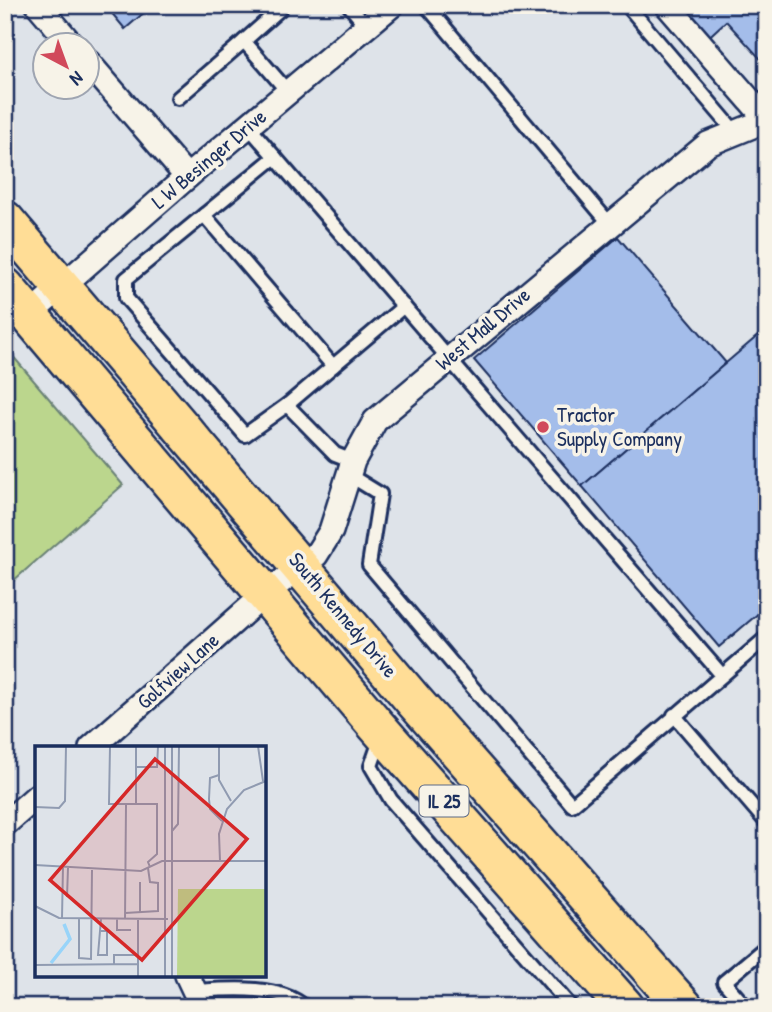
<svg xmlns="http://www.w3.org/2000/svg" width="772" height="1012" font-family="'Patrick Hand',sans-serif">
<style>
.green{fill:#bbd68d;stroke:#6b8276;stroke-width:2}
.building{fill:#a4bdea;stroke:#1b2f5e;stroke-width:2}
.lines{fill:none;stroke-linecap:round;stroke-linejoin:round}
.service-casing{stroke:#1b2f5e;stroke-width:18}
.minor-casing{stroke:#1b2f5e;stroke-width:28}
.primary-casing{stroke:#1b2f5e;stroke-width:42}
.service{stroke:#f7f3e8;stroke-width:12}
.minor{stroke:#f7f3e8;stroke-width:23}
.primary{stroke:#ffdd96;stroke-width:37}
.poi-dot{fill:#d1495b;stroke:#f7f3e8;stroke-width:2.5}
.labels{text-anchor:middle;stroke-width:7;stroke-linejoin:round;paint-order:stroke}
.shield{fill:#f7f3e8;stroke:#5d6a87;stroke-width:2}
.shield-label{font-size:19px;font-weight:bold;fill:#1b2f5e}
.street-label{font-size:21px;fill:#1b2f5e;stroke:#f7f3e8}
.poi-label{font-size:21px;fill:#1b2f5e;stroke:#f7f3e8;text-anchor:start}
.inset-river{fill:none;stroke:#98d4f9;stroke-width:3.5}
.inset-road{fill:none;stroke:#909bb1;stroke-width:2}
.view{fill:#d62828;fill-opacity:0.15;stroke:#d62828;stroke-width:3.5}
.inset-edge{fill:none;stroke:#1b2f5e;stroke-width:3.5}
</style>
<rect width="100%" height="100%" fill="#dee3e9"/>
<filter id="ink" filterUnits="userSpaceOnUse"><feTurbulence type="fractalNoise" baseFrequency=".0143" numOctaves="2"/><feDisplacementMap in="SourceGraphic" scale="14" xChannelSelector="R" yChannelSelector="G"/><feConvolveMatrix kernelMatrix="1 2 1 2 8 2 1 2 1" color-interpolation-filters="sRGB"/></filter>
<g filter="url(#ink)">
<polygon class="green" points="5,347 123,485 5,588"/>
<g class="building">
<polygon points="105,5 153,5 125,29"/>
<polygon points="668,5 767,5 767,66 726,21 702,43"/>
<polygon points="618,237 726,363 582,486 474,360"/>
<polygon points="767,328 767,606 719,647 582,486"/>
</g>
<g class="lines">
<g class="service-casing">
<g id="service">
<polyline points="349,5 366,26"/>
<polyline points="426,5 609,223"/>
<polyline points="627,5 736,133"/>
<polyline points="244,41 280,9"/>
<polyline points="178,98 244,41 288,92"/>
<polyline points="248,126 721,674"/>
<polyline points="275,157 126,279 126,298 245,435 287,405 335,454 353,461"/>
<polyline points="204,215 333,366"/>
<polyline points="287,405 404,306"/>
<polyline points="349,475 380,494 369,565 572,805 767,637"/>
<polyline points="674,715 767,823"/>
<polyline points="385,741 377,749 371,766 391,800 571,1007"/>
<path d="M195,991C227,989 279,984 305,1007"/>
<polyline points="746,1007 724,982 767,946"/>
</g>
</g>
<g class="minor-casing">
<g id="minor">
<polyline points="38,5 73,46"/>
<polyline points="667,5 767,120"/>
<polyline points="88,62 187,177"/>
<polyline points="29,315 187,177 392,5"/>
<polyline points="91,748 264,595 316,555 331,531 353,461 375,421 708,144 767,120"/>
<polyline points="5,824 37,796"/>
<polyline points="187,975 202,1007"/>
</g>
</g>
<g class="primary-casing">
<g id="primary">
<polyline points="5,220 414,701 684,1007"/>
<polyline points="5,287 376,725 625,1007"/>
</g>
</g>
<use href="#service" class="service"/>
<use href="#minor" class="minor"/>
<use href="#primary" class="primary"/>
</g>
</g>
<circle class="poi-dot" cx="543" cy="427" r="7"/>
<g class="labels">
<rect class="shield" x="419.5" y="785.5" width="49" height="31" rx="5"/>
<g class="shield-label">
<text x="444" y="808">IL 25</text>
</g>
<g class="street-label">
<text transform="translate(209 159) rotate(-40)" y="7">L W Besinger Drive</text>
<text transform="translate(483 329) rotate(-40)" y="7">West Mall Drive</text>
<text transform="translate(343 615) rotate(50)" y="7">South Kennedy Drive</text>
<text transform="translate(178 671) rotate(-42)" y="7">Golfview Lane</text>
</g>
<g class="poi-label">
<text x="557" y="422">Tractor<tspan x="557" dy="24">Supply Company</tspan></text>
</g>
</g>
<g transform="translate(35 746)">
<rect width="231" height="231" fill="#dee3e9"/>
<path d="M143,143H231V231H142Z" fill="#bbd68d"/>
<path class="inset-river" d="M16,217L35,193L29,178"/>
<path class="inset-road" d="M75,0L74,58H122V108L113,116L115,121M130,0V231M137,0V231M184,0V34L196,55M223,0L228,35M101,21H122L123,0M184,29L175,32L174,53L175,63L187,75M101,58V0M0,61L24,62L30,55L31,0M137,85L143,78L144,0M185,115L184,88L192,63L209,44L231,35M0,119L106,125L127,115H231M32,151L33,122M0,160L24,172L133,173M90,167L123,165V137L115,136L113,122M105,167V136M27,172L28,120M44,172V212L56,213L57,124M82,173V184H96M90,173L91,59M103,174V231M66,185H72V209H63L66,173M79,218V209H103M0,219L103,218"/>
<path class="view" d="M120,13L212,93L107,214L15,134Z"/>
<rect width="231" height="231" class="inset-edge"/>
</g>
<rect width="772" height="1012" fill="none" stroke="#f7f3e8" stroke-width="28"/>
<rect x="14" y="14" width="744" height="984" fill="none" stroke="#1b2f5e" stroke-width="2.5" filter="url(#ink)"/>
<g transform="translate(66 66) rotate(139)"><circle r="33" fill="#f7f3e8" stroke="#9fa5b1" stroke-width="2"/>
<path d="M0-5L12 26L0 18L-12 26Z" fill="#d1495b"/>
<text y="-10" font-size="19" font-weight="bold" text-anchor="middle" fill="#1b2f5e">N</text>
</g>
</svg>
